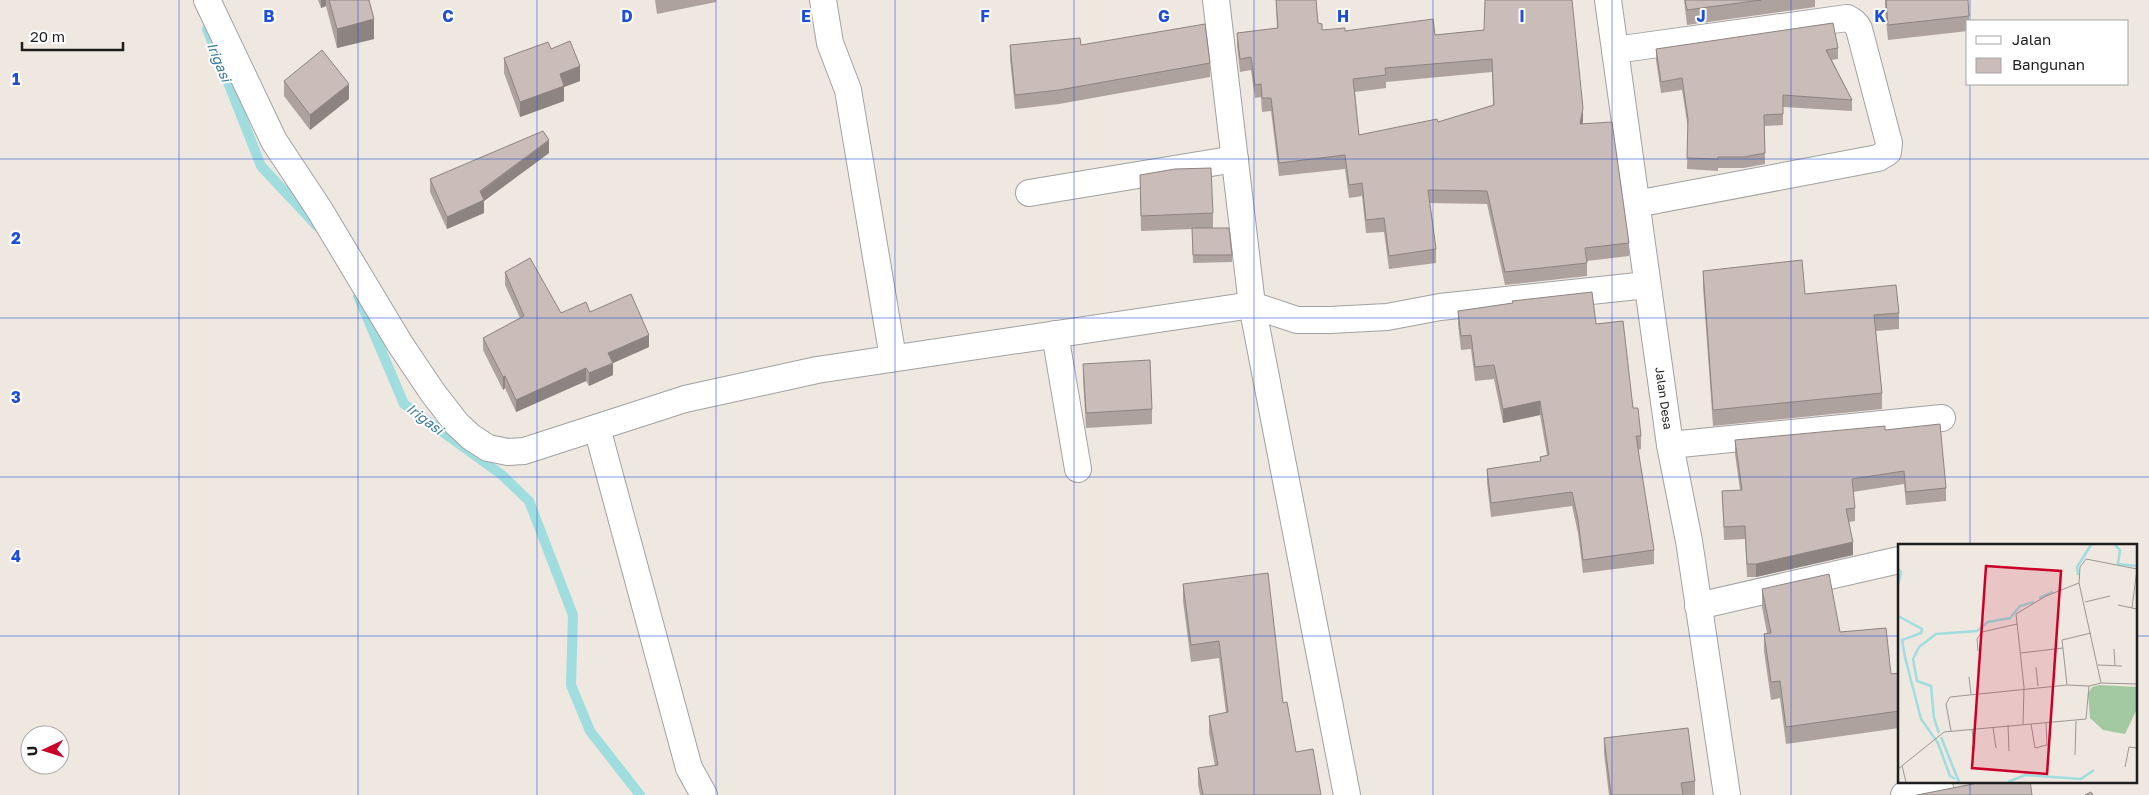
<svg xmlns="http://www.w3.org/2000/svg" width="2149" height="795" font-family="'Golos Text',sans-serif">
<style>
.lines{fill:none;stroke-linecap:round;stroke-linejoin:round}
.stream{stroke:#9fdddf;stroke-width:10}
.street-casing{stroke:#a1a1a1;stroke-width:28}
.street{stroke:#fff;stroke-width:26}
.wall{fill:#aea29e;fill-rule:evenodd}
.shaded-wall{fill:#8d8481}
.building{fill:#cabcb8;stroke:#8d8481;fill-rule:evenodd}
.grid{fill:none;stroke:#1d4ed8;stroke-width:1;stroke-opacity:0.55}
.labels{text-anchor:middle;stroke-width:4;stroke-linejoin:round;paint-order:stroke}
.street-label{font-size:12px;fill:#1d1d1d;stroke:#fff}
.water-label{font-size:14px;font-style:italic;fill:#3c7d99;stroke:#fff}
.inset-river{fill:none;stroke:#9fdddf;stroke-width:2.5}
.inset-road{fill:none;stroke:#9b9793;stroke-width:1}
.view{fill:#c90028;fill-opacity:0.15;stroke:#c90028;stroke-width:2.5}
.inset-edge{fill:none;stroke:#1d1d1d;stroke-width:2.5}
.grid-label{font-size:16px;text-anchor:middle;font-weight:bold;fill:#1d4ed8;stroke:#fff;stroke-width:4;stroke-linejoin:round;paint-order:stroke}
</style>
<rect width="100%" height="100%" fill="#efe8e1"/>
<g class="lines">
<g class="stream">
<polyline points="207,29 261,166 317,226"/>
<polyline points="358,296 404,404 502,475 529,501 573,615 571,685 590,731 640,795"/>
</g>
<g class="street-casing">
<g id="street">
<polyline points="207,0 274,141 319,209 400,344 433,393 457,424 471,437 488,448 508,452 524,451 685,399 817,370 1252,305 1297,320 1330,320 1387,317 1440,307 1647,285"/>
<polyline points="823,0 830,43 848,90 893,358"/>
<polyline points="1216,0 1252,305 1347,795"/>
<path id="s1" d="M1608,0L1670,445L1689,541L1727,795"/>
<path d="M1615,50L1847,18C1853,21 1856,23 1859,29L1889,143L1888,152L1878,158L1636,204"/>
<polyline points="1029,193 1235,159"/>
<polyline points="1055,334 1078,469"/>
<polyline points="597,428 689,768 704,795"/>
<polyline points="1670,445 1942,418"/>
<polyline points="1698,606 1899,560"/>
<polyline points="1904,795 1940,788"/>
</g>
</g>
<use href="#street" class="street"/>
</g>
<g class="wall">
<polygon points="318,0 369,0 374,39 337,48 326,6 321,8"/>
<polygon points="655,0 716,0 716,2 657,14"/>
<path d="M1276,0H1316L1318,23L1322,30L1435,35L1484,30L1583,121L1582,124L1629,243V256L1587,261V276L1505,285L1487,204L1430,203L1436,249V263L1389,269L1384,232L1366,233L1362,196L1349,198L1345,169L1279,176L1271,111L1262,112L1261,97L1255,98L1251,70L1240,72L1237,46V33L1277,28ZM1492,72L1493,105L1438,122L1359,135L1355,92L1386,88V82Z"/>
<polygon points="1684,0 1815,0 1815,7 1687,25"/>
<polygon points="1885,0 1968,0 1969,16 1969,21 1968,21 1968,31 1888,40 1885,9"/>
<polygon points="1010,45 1081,45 1210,63 1210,77 1059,104 1015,109 1010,59"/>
<polygon points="1838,48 1838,59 1832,60 1852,100 1852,111 1783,107 1783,125 1765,126 1765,164 1744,168 1718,168 1718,171 1687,169 1688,128 1682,90 1661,93 1656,60 1656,49"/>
<polygon points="551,49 580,81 564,87 564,101 520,117 504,73 504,58"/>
<polygon points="284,81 349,99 310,130 284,96"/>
<polygon points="549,153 484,201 484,213 447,229 430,192 430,179"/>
<polygon points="1140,175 1213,213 1213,228 1232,255 1232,262 1193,263 1192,229 1141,231"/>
<polygon points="1703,271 1805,294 1899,313 1899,329 1876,331 1882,393 1882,409 1713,426 1703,287"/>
<polygon points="505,272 561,313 590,312 649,347 613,363 613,375 589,386 586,381 516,412 505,388 503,390 483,350 483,338 520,318 505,285"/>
<polygon points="1458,311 1596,324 1633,408 1641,436 1641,449 1638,450 1654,550 1654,564 1583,573 1578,533 1572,506 1491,517 1487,483 1487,469 1540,462 1540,457 1547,455 1540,415 1503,423 1494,379 1475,381 1471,349 1461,350 1458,324"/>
<polygon points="1083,364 1152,409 1152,424 1086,428 1083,379"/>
<polygon points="1885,430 1946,488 1946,501 1906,505 1904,484 1853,492 1855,508 1855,521 1849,522 1853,555 1756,577 1747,577 1745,539 1724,540 1722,491 1740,490 1735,454 1735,440"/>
<polygon points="1183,584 1283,703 1296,752 1321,795 1200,795 1198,785 1198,768 1215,766 1209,733 1209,716 1226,713 1219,658 1191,662 1183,601"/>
<polygon points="1762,589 1840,632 1891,674 1899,673 1899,728 1786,744 1780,698 1771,700 1764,651 1764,634 1767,633 1762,607"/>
<polygon points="1604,738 1695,781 1695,795 1609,795 1604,753"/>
</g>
<g class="shaded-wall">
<polygon points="321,0 326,0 326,6 321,8"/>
<polygon points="374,19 374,39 337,48 337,29"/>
<polygon points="580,66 580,81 564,87 564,101 520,117 520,102 560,74"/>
<polygon points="349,84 349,99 310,130 310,115"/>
<polygon points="1583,108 1583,121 1580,138 1580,124"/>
<polygon points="549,140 549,153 484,201 484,213 447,229 447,217"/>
<polygon points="649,335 649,347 613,363 613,375 589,386 589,373 608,353"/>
<polygon points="586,368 586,381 516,412 516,400"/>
<polygon points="505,376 505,388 503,390 503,377"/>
<polygon points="1540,401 1540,415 1503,423 1503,409"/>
<polygon points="1853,542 1853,555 1756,577 1756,564"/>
</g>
<g class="building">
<polygon points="329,0 369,0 374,19 337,29"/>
<path d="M1276,0H1316L1318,23L1322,24V30L1345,28V31L1433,19L1435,35L1484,30L1485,0H1572L1583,108L1580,124L1612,122L1629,243L1585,248L1587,263L1505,272L1487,191L1428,190L1436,249L1389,256L1384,218L1366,220L1362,183L1349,185L1345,155L1279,163L1271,98H1262L1261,84L1255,85L1251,57L1240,59L1237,33L1278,28ZM1492,59L1494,105L1438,122L1437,119L1359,135L1353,79L1386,75L1385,68Z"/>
<polygon points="1685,0 1761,0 1687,10"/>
<polygon points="1886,0 1968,0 1969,16 1888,25"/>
<polygon points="1833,23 1838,48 1826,50 1852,100 1783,95 1783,114 1764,115 1765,153 1744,157 1718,157 1718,159 1687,158 1688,119 1682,78 1661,82 1656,49"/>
<polygon points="1205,24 1210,63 1059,90 1015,95 1010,45 1080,38 1081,45"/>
<polygon points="570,41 580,66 560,74 564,86 520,102 504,58 548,42 551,49"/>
<polygon points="322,50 349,84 310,115 284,81"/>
<polygon points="543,131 549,140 480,191 484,200 447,217 430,179"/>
<polygon points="1211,168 1213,213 1141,216 1140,175 1175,169"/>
<polygon points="1192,228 1229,228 1232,255 1193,255"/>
<polygon points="530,258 561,313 586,302 590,312 631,294 649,335 608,353 613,363 589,373 586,368 516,400 505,376 503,377 483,338 524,316 505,272"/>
<polygon points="1802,260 1805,294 1896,285 1899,313 1874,315 1882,393 1713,410 1703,271"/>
<polygon points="1592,292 1596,324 1623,321 1633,408 1638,408 1641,436 1636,436 1654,550 1583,560 1578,520 1572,492 1491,503 1487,469 1541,461 1540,457 1549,455 1540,401 1503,409 1494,365 1475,367 1471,335 1461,336 1458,311 1513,303 1512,301"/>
<polygon points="1150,360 1152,409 1086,413 1083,364"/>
<polygon points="1940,424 1946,488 1906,492 1904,471 1852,479 1855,508 1846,509 1853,542 1756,564 1747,564 1745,526 1724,527 1722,491 1742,490 1735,440 1885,426 1885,430"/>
<polygon points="1268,573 1283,703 1287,702 1296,752 1313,749 1321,795 1203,795 1198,768 1218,765 1209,716 1228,712 1219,641 1191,645 1183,584"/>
<polygon points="1829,574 1840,632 1886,628 1891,674 1899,673 1899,711 1786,727 1780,681 1771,682 1764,634 1771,633 1762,589"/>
<polygon points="1688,728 1695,781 1681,783 1683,795 1611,795 1604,738"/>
<polygon points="1988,781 2030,781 2032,795 1917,795"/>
<polygon points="2091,792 2093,795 2085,795"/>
</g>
<path class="grid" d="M179,0V795M358,0V795M537,0V795M716,0V795M895,0V795M1074,0V795M1254,0V795M1433,0V795M1612,0V795M1791,0V795M1970,0V21M1970,84V545M0,159H2149M0,318H2149M0,477H2149M0,636H1899M2135,636H2149M1970,781V795"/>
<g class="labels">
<g class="street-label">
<text dy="4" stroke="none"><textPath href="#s1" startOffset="402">Jalan Desa</textPath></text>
</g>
<g class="water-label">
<text transform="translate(219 62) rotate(68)" y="5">Irigasi</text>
<text transform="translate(425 419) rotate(37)" y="5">Irigasi</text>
</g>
</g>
<g transform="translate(1898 544)">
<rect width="239" height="239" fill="#efe8e1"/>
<path d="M201,141L239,143V165L227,190L205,186L192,174L190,150L194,143Z" fill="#a3c9a1"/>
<path class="inset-river" d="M217,1L222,6L220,20L239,22M0,25L3,28L0,41M180,31L179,23L193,1M141,54L155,48M0,72L24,85L23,89L4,96L7,113L23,175L40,199L52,232L57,235M41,189L36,174L33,142L19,137L15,115L21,103L38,90L79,87L90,78L112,74L122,62L136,58M43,193L61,238M110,238L127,231L183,235L196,226"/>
<path class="inset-road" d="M187,58L212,52M220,61L239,65M234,64L239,25M216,105L217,121M80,107L79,95L84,88L119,80M123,109L165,104M200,121L224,122M138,123L140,142M71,133L73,150M203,139L181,39L182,23L188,15L239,25M191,142L169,141L164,96L193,89M125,180L126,143L118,70L148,52L181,39M133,180L137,204L149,201L148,179M110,181L111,207M95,183L98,204M74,185L76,205M53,187L48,160L52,153L169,141M177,211L178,177M4,222L8,238M227,223L231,203L239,204M0,225L46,188L188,175L191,142L203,139L239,140"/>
<path class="view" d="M88,22L163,27L149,230L74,224Z"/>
<rect width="239" height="239" class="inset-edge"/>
</g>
<g class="grid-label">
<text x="269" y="22">B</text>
<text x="448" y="22">C</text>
<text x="627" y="22">D</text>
<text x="806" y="22">E</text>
<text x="985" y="22">F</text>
<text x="1164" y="22">G</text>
<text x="1343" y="22">H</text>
<text x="1522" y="22">I</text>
<text x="1701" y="22">J</text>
<text x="1880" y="22">K</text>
<text x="16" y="85">1</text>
<text x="16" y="244">2</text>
<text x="16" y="403">3</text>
<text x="16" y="562">4</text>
</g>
<rect x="1966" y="20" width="162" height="65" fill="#ffffff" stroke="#a5a5a5"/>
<rect x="1976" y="36" width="25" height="8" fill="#ffffff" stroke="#a5a5a5"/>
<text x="2012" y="45" font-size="15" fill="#1d1d1d">Jalan</text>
<rect x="1976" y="58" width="25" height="15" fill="#cabcb8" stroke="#a5a5a5"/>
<text x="2012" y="70" font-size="15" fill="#1d1d1d">Bangunan</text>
<g transform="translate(45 750) rotate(266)"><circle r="24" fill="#ffffff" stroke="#a5a5a5"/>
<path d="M0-4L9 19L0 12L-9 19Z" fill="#c90028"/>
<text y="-8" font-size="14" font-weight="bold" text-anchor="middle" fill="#1d1d1d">U</text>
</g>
<path d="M22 42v8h101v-8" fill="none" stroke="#1d1d1d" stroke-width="2.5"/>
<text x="30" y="42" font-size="15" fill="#1d1d1d" stroke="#ffffff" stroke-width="4" paint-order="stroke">20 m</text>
</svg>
